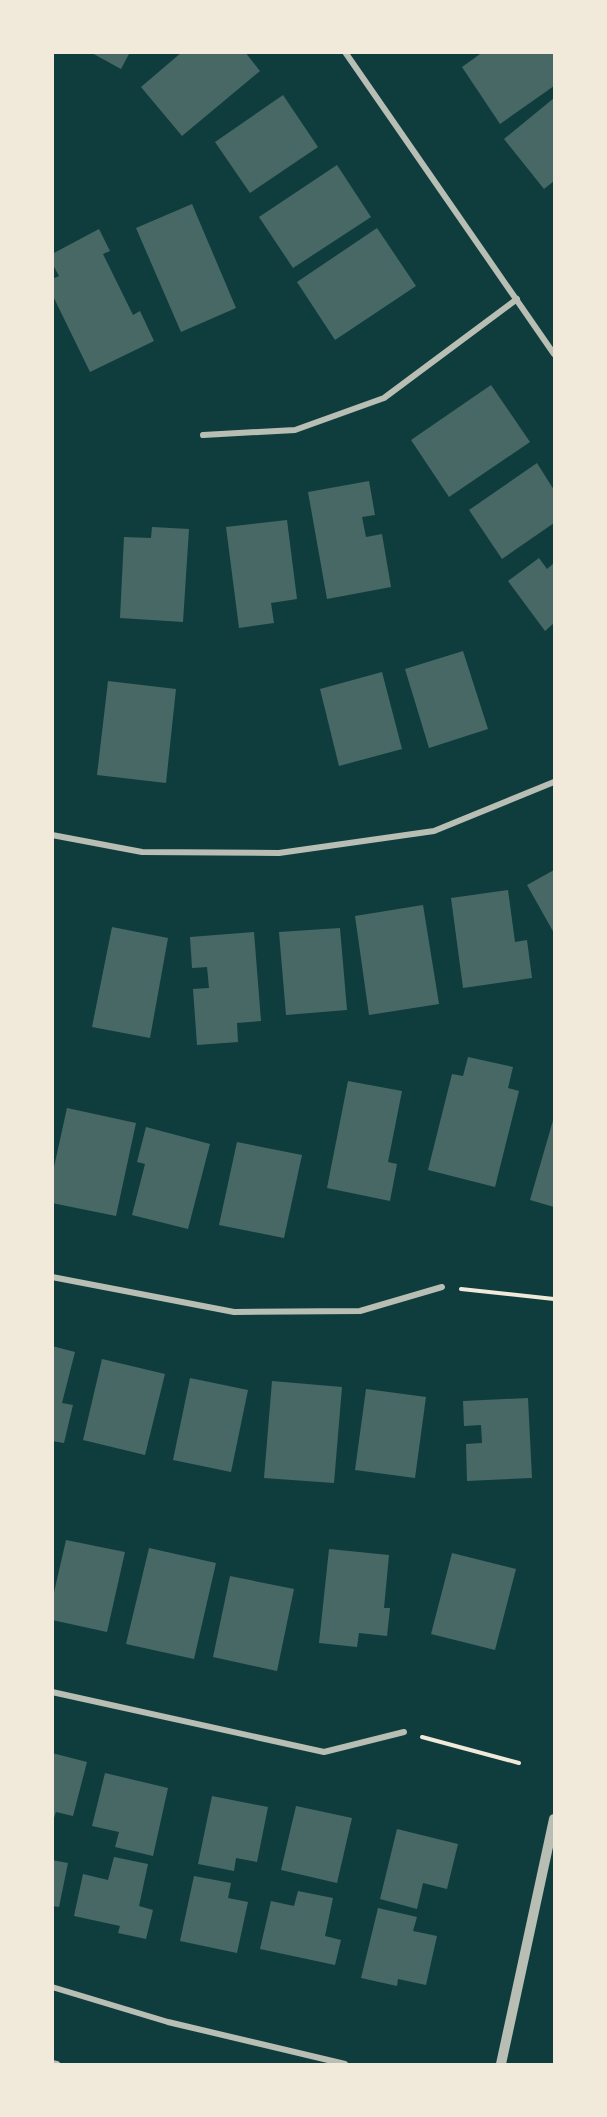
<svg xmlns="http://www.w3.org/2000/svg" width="607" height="2117" font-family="'DM Sans',sans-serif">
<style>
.building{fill:#486865}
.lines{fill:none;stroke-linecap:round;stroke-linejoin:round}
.path{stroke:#f1e9da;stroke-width:4}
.minor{stroke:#b8beb3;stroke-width:6}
.tertiary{stroke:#b8beb3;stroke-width:10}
</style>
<rect width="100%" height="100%" fill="#0f3d3e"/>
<g class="building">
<polygon points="90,52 130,52 121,69"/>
<polygon points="182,52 245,52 260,71 182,136 141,87"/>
<polygon points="483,52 554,52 554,86 500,124 462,67"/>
<polygon points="283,95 318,147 250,193 215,142"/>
<polygon points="554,98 554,181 544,189 504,139"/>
<polygon points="337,165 371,217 293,268 259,217"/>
<polygon points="192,204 236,308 181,332 136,228"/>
<polygon points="377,228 416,286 335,340 297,282"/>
<polygon points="99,229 110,251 103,254 133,315 140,311 154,341 90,372 52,294 52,279 59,276 52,263 52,254"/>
<polygon points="491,385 530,442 449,497 411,440"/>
<polygon points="537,463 554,490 554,523 502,559 469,510"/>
<polygon points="369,481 375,515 362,517 366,537 382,534 391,587 327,599 308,492"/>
<polygon points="287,520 297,599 271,603 274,623 239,628 226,527"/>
<polygon points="152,527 189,529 183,622 120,618 124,537 151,538"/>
<polygon points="539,558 547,569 554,563 554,623 545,631 508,581"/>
<polygon points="463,651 488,729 429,748 405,669"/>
<polygon points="382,672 402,749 339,766 320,689"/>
<polygon points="108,681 176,689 166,783 97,775"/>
<polygon points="554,870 554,933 527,885"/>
<polygon points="508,890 515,942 527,940 532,978 463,988 451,898"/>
<polygon points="423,905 439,1004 369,1015 355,916"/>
<polygon points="112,927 168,938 150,1038 92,1027"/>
<polygon points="340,928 347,1010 286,1015 279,932"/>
<polygon points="254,932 261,1021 237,1023 238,1042 197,1045 193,989 209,988 207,967 192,968 190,937"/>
<polygon points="468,1057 513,1067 508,1088 519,1091 495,1187 428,1170 452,1074 463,1076"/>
<polygon points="348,1081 402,1091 388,1162 397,1164 390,1201 327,1188"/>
<polygon points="67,1108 136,1123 116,1216 52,1203 52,1176"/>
<polygon points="554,1117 554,1207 530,1200"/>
<polygon points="146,1127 210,1144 188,1229 132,1215 145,1164 137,1162"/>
<polygon points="237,1142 302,1155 284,1238 219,1225"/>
<polygon points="52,1346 75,1352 62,1403 73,1405 64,1443 52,1441"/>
<polygon points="102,1359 165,1374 145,1455 83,1440"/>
<polygon points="190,1378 248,1390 231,1472 173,1460"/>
<polygon points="272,1381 342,1387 334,1483 264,1478"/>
<polygon points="366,1389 426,1397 415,1478 355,1470"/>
<polygon points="528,1398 532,1478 467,1481 466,1444 482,1443 481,1425 464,1426 463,1401"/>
<polygon points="66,1540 125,1552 107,1632 52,1620 52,1601"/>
<polygon points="149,1548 216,1563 194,1659 126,1644"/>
<polygon points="329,1549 389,1555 384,1608 390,1608 387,1636 359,1633 357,1647 319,1643"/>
<polygon points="452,1553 516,1569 495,1650 431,1634"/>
<polygon points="230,1576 294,1589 277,1671 213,1657"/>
<polygon points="52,1753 87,1762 73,1816 56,1812 53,1821"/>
<polygon points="105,1773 168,1788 153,1856 115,1847 119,1832 92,1826"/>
<polygon points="212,1796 268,1807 257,1862 236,1858 234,1871 198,1864"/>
<polygon points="296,1806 352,1818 337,1883 281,1870"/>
<polygon points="397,1829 458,1844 447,1889 423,1883 417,1909 380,1899"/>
<polygon points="114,1857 148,1864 139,1906 153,1910 146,1939 118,1933 120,1926 74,1916 83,1874 108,1880"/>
<polygon points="52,1860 68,1863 59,1907 52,1906"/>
<polygon points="194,1876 231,1883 228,1898 248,1902 237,1953 180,1941"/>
<polygon points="298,1891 333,1898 325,1936 341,1940 335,1965 260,1949 271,1901 294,1906"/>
<polygon points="378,1908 417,1917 413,1931 437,1936 426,1985 398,1979 397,1986 361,1978"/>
</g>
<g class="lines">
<g class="path">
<polyline points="461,1289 554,1299"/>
<polyline points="422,1737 519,1763"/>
</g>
<g class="minor">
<polyline points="345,52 554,354"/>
<polyline points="203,435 295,430 384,398 517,299"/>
<polyline points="52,835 142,852 279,853 434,831 554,782"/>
<polyline points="52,1277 234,1312 360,1311 442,1287"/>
<polyline points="52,1692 324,1752 404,1732"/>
<polyline points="52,1987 168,2022 345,2064"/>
<polyline points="52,2063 57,2064"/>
</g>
<polyline class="tertiary" points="501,2064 554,1819"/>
</g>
<rect width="607" height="2117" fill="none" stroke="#f1e9da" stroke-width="108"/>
</svg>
